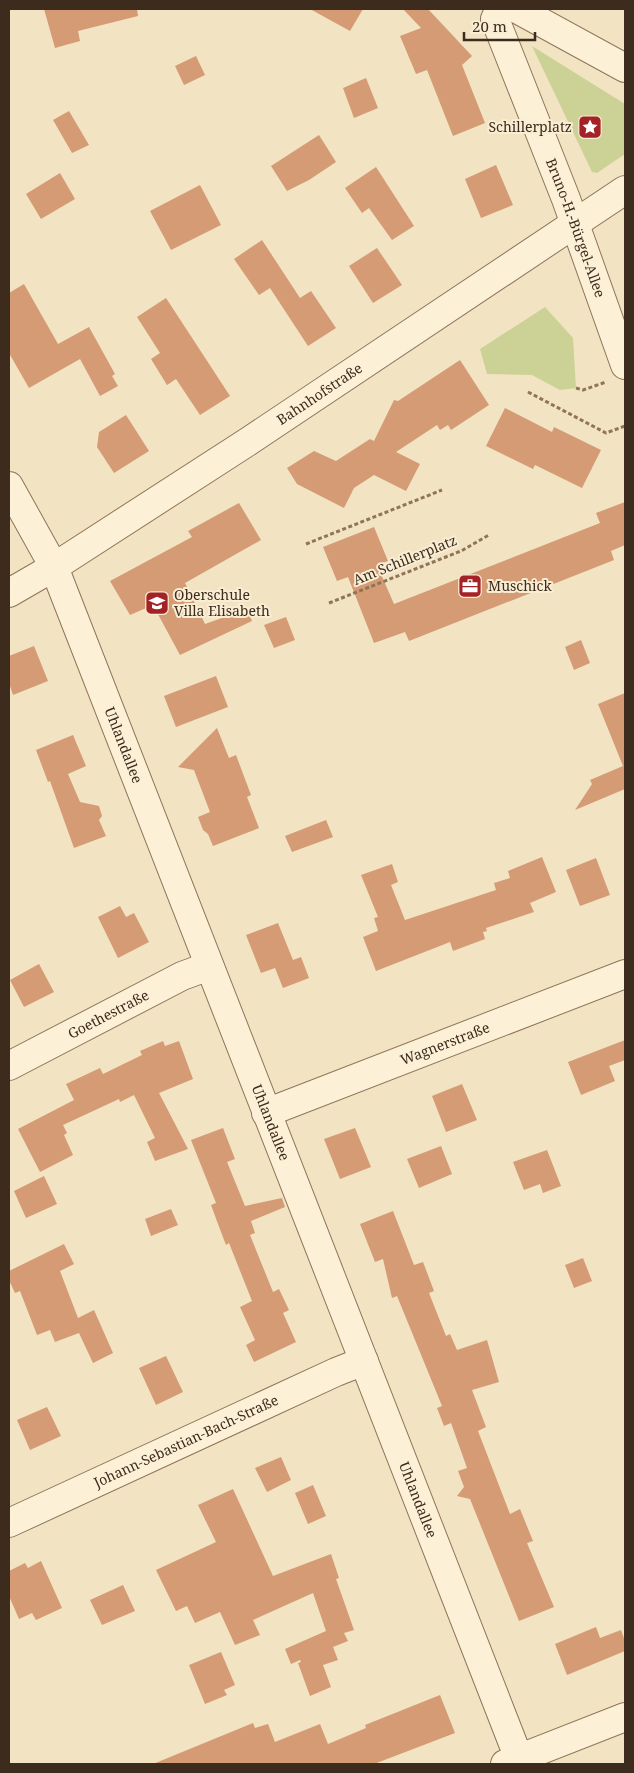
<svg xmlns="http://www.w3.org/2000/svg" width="634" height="1773" font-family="'Noto Serif',serif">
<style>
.green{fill:#ccd296}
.building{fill:#d49b75}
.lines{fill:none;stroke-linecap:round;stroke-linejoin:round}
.minor-casing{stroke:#8f7458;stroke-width:30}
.path{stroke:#8f7458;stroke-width:3;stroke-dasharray:4 2.5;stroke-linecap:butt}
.minor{stroke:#fcf0d7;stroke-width:28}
.labels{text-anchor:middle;stroke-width:4;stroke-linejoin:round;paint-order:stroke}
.poi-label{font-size:14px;fill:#3d2c1d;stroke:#f9edd4;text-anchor:start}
.street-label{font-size:14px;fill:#3d2c1d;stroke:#f9edd4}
</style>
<rect width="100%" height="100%" fill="#f2e3c3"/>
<g class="green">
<polygon points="532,46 625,104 625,154 597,173 592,172"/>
<polygon points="545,307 573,338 576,388 560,390 532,375 487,374 480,349"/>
</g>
<g class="building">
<polygon points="44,9 137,9 138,16 78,31 80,41 55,48"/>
<polygon points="310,9 363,9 350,31"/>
<polygon points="403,9 428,9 472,56 462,65 485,123 453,136 427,70 416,74 400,36 421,28"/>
<polygon points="196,56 205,75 184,85 175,66"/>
<polygon points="366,78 378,108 354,118 343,88"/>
<polygon points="69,111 89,145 72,153 53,120"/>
<polygon points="319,135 336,162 309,180 287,191 271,166"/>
<polygon points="496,165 513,205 481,218 465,179"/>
<polygon points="376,167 414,226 392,240 369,208 362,213 345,188"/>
<polygon points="60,173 75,199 41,219 26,194"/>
<polygon points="200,185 221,225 171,250 150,211"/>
<polygon points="262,240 300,298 311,291 336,328 308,346 270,288 259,295 234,259"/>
<polygon points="377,248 402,285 373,303 349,266"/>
<polygon points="24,284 58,344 89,327 115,374 112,376 118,386 100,396 80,359 29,388 9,353 9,293"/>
<polygon points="166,298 230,396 200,415 176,379 167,385 151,359 160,353 137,317"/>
<polygon points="460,360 489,405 451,430 448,425 440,430 437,425 396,452 420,464 406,491 374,475 354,488 344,508 297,484 287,468 314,451 336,461 370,439 374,441 394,400 398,401"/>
<polygon points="505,408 552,432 554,427 601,450 582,488 535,465 533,469 486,446"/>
<polygon points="126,415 149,451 114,473 97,447 99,432"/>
<polygon points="625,502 625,545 611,551 614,560 409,641 405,632 374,643 348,577 337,581 323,547 374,527 388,561 377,565 394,604 600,523 596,513"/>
<polygon points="239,503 261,540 185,583 205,624 247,609 252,621 180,655 153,605 130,615 110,581 192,537 188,531"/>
<polygon points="286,617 295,640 274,648 264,625"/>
<polygon points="581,640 590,663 574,670 565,647"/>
<polygon points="34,646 48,681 13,695 9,683 9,656"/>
<polygon points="216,676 228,707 176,727 164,696"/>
<polygon points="625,693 625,789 575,810 592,784 590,780 623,766 598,704"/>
<polygon points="217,728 229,758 236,755 251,795 247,797 259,828 213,846 208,834 203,830 198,817 210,812 194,770 178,767"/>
<polygon points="73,735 86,766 68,774 80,802 99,806 102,816 99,820 106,836 74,848 50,781 48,782 36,750"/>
<polygon points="326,820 333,837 292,852 285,836"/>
<polygon points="542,857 556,892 530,903 534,912 486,928 487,931 483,932 485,939 453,951 450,942 376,971 363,937 378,931 374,918 378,917 361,875 392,864 398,882 391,885 405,920 496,890 494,883 510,878 508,871"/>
<polygon points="596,858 610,895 580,906 566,870"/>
<polygon points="120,906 126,917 134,913 149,942 118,958 98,917"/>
<polygon points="278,923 293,960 301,957 309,978 283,988 275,968 261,973 246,935"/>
<polygon points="39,964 54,992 24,1007 10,980"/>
<polygon points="625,1040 625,1060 609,1066 615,1081 581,1095 568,1062"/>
<polygon points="163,1041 165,1046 179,1041 193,1079 159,1093 188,1149 155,1161 147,1142 155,1138 134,1095 120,1102 119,1099 63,1125 67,1133 64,1135 73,1155 40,1172 18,1129 74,1100 66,1084 100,1068 103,1074 142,1055 140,1051"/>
<polygon points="462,1084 477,1120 446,1132 432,1096"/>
<polygon points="223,1128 235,1159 227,1162 245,1206 282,1198 285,1207 251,1221 255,1233 250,1235 273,1292 279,1289 289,1310 283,1313 296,1342 254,1362 246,1345 255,1340 240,1307 252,1301 229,1243 226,1245 218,1224 211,1205 216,1203 191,1140"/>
<polygon points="355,1128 371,1167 340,1179 324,1139"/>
<polygon points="441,1146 452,1174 419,1188 407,1159"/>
<polygon points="547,1150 561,1186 543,1193 540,1184 524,1190 513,1162"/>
<polygon points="44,1176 57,1204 26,1218 14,1191"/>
<polygon points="171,1209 178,1225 151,1236 145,1219"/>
<polygon points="393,1211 414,1265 423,1262 434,1291 429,1293 446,1336 450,1334 457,1350 487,1340 499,1382 472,1390 486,1427 478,1431 510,1514 520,1509 533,1541 527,1543 554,1607 519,1621 470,1499 457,1496 464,1487 458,1471 467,1468 451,1423 444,1426 437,1408 442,1406 397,1296 392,1298 383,1259 375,1262 360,1224"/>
<polygon points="64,1244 74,1264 60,1271 78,1318 94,1310 113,1353 93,1363 79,1333 55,1342 50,1330 37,1335 20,1291 15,1293 9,1280 9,1271"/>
<polygon points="583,1258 592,1281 574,1288 565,1265"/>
<polygon points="166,1356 183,1392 156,1405 139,1368"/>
<polygon points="47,1407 61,1436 30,1450 17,1420"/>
<polygon points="281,1457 291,1480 267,1492 255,1468"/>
<polygon points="313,1485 326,1516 308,1524 295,1493"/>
<polygon points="233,1489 273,1576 331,1554 339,1578 336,1579 354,1630 344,1633 348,1641 333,1647 338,1660 323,1665 331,1687 310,1696 298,1663 301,1662 300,1660 291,1664 285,1649 326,1631 313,1593 253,1620 260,1635 235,1645 220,1612 195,1623 187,1606 176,1611 156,1570 216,1542 198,1505"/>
<polygon points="41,1561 62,1608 36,1620 32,1613 19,1619 9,1596 9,1571 25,1563 28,1568"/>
<polygon points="123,1585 135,1611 102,1625 90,1600"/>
<polygon points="596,1627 600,1638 621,1630 625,1641 625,1651 567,1675 555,1644"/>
<polygon points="221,1652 235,1685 224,1690 227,1695 205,1704 189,1665"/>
<polygon points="440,1695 455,1733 374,1764 153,1764 253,1723 255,1728 268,1724 275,1742 320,1724 328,1744 366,1728 365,1725"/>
</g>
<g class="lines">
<g class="minor-casing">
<g id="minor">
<path id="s1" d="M500,9L495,19L566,199L625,365"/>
<polyline points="517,9 625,68"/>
<path id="s2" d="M9,486L54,567L521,1764"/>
<path id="s3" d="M9,593L54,567L249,441L625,190"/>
<path id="s4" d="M9,1066L182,976L209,966"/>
<path id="s5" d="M266,1113L625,974"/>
<path id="s6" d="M9,1523L336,1372L364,1361"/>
<polyline points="505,1764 625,1717"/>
</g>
</g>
<g class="path">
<polyline points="576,388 583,390 606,382"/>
<polyline points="528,392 606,433 625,426"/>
<polyline points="306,544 442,490"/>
<polyline points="329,603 461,551 489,535"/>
</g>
<use href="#minor" class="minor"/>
</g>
<defs>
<g id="sight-square" transform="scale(1.25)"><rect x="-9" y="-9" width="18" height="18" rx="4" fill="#a42225" stroke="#f9edd4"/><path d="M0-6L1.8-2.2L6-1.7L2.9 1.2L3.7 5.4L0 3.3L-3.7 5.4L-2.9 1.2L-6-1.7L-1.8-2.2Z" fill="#fff"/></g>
<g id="office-square" transform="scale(1.25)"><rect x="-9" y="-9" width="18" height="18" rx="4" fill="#a42225" stroke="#f9edd4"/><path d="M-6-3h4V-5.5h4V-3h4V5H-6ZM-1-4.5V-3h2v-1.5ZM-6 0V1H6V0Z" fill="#fff"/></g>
<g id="school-square" transform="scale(1.25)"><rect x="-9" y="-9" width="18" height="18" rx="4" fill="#a42225" stroke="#f9edd4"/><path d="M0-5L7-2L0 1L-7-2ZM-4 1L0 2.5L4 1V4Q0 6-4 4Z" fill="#fff"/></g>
</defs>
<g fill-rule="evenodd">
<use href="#sight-square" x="590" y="127"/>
<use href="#office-square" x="470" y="586"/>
<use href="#school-square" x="157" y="603"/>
</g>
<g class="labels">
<g class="poi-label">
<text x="572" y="132" text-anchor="end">Schillerplatz</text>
<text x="488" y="591">Muschick</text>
<text x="174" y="600">Oberschule<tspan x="174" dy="16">Villa Elisabeth</tspan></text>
</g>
<g class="street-label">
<text dy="5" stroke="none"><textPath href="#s1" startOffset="235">Bruno-H.-Bürgel-Allee</textPath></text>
<text dy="5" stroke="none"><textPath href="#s3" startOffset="369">Bahnhofstraße</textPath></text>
<text transform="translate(405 560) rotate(-22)" y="5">Am Schillerplatz</text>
<text dy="5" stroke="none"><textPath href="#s2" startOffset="284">Uhlandallee</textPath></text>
<text dy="5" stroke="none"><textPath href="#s4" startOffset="112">Goethestraße</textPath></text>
<text dy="5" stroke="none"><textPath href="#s5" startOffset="192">Wagnerstraße</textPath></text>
<text dy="5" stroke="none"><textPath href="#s2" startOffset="689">Uhlandallee</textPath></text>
<text dy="5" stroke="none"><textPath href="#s6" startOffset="195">Johann-Sebastian-Bach-Straße</textPath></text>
<text dy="5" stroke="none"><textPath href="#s2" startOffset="1094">Uhlandallee</textPath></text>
</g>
</g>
<rect width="634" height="1773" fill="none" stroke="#3d2c1d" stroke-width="20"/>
<path d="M464 32v8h71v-8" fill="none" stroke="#3d2c1d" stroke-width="2.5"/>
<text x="472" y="32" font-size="15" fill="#3d2c1d" stroke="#f9edd4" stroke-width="4" paint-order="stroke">20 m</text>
</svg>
